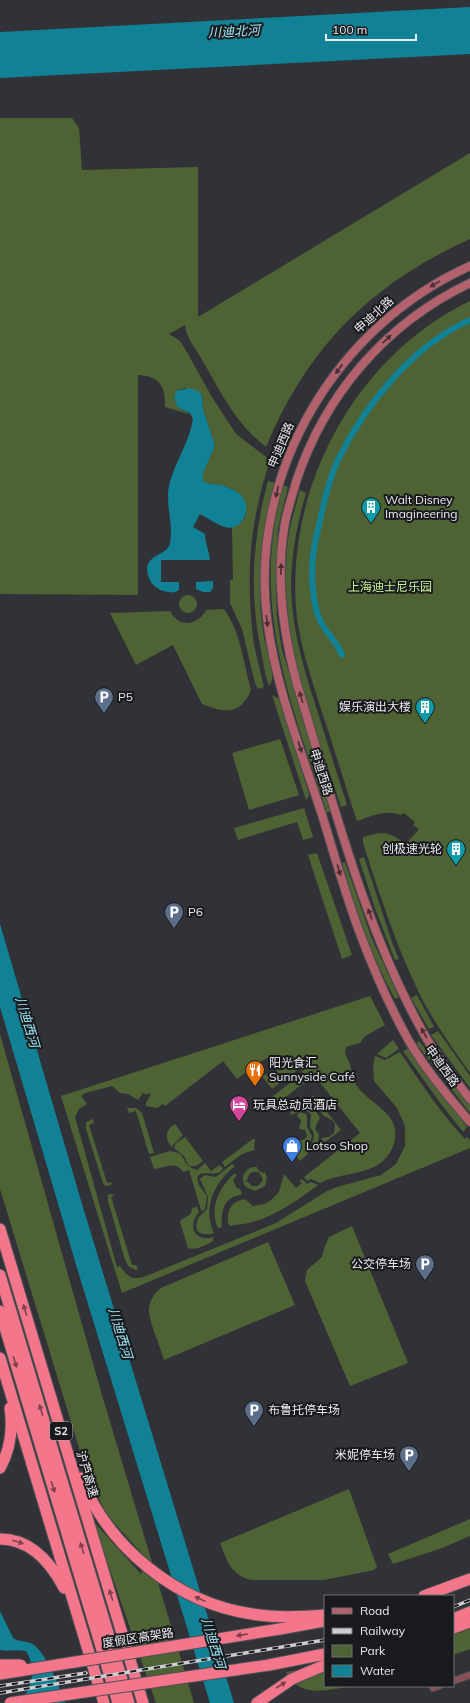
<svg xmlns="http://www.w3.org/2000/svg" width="470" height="1703" font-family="Mulish,'Noto Sans SC',sans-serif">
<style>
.green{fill:#4f6234}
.water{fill:#118296}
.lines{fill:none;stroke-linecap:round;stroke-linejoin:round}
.canal{stroke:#118296;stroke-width:6}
.street-casing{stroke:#4f5055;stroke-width:8}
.secondary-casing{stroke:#4f5055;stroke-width:10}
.highway-casing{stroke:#4f5055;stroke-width:13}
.street{stroke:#865258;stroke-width:6}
.secondary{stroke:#b3616c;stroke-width:8}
.highway{stroke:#f4768a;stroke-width:11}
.rail-casing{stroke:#cccdd1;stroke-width:3.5}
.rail{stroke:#191a1d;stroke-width:2;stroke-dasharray:6;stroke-linecap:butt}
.highway-bridge-casing{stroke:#4f5055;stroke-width:13;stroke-linecap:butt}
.highway-bridge{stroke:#f4768a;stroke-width:11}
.oneway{fill:#472f35}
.oneway2{fill:#7c434e}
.labels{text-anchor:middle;stroke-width:4;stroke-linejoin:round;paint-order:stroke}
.shield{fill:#191a1d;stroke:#abacb0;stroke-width:1}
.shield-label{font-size:11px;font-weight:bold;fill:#eaebef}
.street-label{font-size:12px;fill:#eaebef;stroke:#191a1d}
.poi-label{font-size:12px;fill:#eaebef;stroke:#191a1d;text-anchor:start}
.park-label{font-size:12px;fill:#caf296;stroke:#191a1d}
.water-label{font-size:13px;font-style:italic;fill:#9de6f6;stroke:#191a1d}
</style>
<rect width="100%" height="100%" fill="#313238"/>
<g class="green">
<path d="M0,118H72L79,128L82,170L198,167V317L470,153V239C371,284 308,346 266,447C234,422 221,392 201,358C195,347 186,338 185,325L169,334L179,340L184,347L212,397L236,434L270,460C251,519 246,566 252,627C253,647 260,668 264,687L258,689L255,683L242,629L230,603V580L233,579L232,527C237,525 241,524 244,519C251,502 237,488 221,485C215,484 209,485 203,481V473L215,446L203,409L202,396L185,388L176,391L179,408L192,415L165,407C166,386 159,376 138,375V595L0,594Z"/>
<path d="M470,301V1073C453,1049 436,1025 422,999C397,949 380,896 363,843V837C384,831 388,831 406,844L419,829L413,825L415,822L404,813L401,815C385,809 372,816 357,821C344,782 333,744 320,706C311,677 301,648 297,618C283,491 354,357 470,301Z"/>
<path d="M268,481L276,483C262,532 255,585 264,637C266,650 278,676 269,686C265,676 264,666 262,656C249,596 252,540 268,481Z"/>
<path d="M283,485L288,487L278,528L276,593L277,618L282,650L332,810L327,813C290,699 250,607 283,485Z"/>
<path d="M300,490L306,493C297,524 291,555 291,588C292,630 304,670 317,710C327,742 337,774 347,805L341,807C314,723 279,640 287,550C288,529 295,510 300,490Z"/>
<circle cx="188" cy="604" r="9"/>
<path d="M224,609C241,633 243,662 251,689C250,694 247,699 243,703C232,716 216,709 202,704L173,645L136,665L110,613L170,611C178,628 198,626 206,610Z"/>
<polygon points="272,695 280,699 308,791 309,796 306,800"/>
<polygon points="280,739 299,795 249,810 232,753"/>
<polygon points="304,808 313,837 303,840 297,822 238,840 234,828"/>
<polygon points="317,853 352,955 342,959 308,855"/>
<polygon points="364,857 393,945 399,959 395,960 376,911 359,859"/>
<path d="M345,862L372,939L399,997L395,999C372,957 355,910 342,863Z"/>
<polygon points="417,995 434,1027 429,1029 411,998"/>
<path d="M370,996L385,1025L365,1036L360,1043L346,1047C344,1054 347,1057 350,1064C351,1068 351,1074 353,1079C359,1094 376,1102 387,1114C403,1130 394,1157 376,1166C358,1175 338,1174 320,1183L311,1179L307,1181L304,1177L360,1133L314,1075L272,1108L269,1099L303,1073L300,1068L272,1089L262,1076L266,1074L271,1080C281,1072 278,1062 267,1058L258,1063L261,1069L258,1071L254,1066L237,1079L223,1061L165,1106L163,1104L157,1108L146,1106V1103L151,1094L148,1093L147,1095L143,1093L138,1100L128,1094L120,1093L112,1086L85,1093L81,1096L87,1104L79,1109L75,1117L117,1267L120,1266C130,1281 136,1280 151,1274L276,1223L327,1191L337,1187L381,1175L396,1164L405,1146V1126L397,1108L374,1081L373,1067L375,1056L385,1060L400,1052C420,1082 440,1112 465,1139L467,1137L470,1140V1148L122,1293L61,1096Z"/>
<polygon points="438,1031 470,1076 470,1088 431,1035"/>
<polygon points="0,1034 102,1395 194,1703 156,1703 93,1521 141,1574 146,1558 107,1515 87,1474 0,1189"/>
<polygon points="393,1040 399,1049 386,1058 377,1054"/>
<polygon points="419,1041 470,1104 470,1113 418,1046 417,1043"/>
<polygon points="409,1048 467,1127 463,1132 441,1104 403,1051"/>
<path d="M314,1095L341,1130L321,1145L322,1138L329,1137L334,1133L335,1123C326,1114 323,1121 318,1105L306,1101Z"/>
<path d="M303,1106L313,1107L320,1118C317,1124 312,1129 319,1134L318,1143L315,1146L312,1143C315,1135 315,1134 310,1127L311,1114L304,1109C299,1110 296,1114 291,1115L290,1113L296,1108L297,1110Z"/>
<polygon points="127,1108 136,1108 142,1113 154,1153 149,1154 136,1111 129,1113"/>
<polygon points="300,1112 306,1114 307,1116 307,1127 312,1136 307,1151 308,1154 300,1161 290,1148 298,1141 305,1139 307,1136 305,1130 299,1129 301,1121 297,1115"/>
<polygon points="93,1119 94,1123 89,1125 107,1183 112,1182 111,1185 105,1186 103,1183 86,1129 86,1122"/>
<path d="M175,1124L183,1135L171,1147C165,1138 165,1130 175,1124Z"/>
<path d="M185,1137L203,1161C198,1165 194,1168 188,1165L184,1156L174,1148L176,1143Z"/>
<polygon points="253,1139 255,1139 254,1150 242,1154 225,1167 222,1162"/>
<path d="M170,1151L179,1153C189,1163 181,1164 197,1170L205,1163L211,1171L219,1165L223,1168L222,1170C221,1171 219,1173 217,1173C211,1175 194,1169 198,1182C199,1187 204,1191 207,1196L205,1209L203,1211L201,1210L189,1170L183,1172C176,1160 165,1168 154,1169L150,1157Z"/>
<path d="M232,1164L235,1166C215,1182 202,1207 214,1233C202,1237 192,1232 198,1219C200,1214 205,1213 207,1209L208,1197L200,1179L205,1175L216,1177Z"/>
<path d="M253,1167H257L258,1170L263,1173L265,1172L267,1178L265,1186L255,1191L246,1187L243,1183L247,1181L252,1186H258L263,1180L259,1172H252L248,1176L247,1180L243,1182C242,1174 246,1169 253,1167Z"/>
<path d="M234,1174H236L237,1175L233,1180L237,1189L239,1188L242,1193L241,1195C223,1197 221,1212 222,1227L218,1228C209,1209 219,1187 234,1174Z"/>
<path d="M284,1174L296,1188L302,1183L299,1181L302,1179L307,1184L311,1182L318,1185C298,1200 274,1217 249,1223C242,1225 236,1224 230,1226L228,1223C227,1210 231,1201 245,1199L253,1206L265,1204L271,1200L279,1192Z"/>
<polygon points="110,1194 115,1195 111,1197 132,1265 136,1265 138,1268 136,1270 129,1267 125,1260 108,1201 108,1195"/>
<path d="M197,1207L199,1212C197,1215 195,1217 194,1220C190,1235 202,1241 214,1237L212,1242C205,1245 196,1251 188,1248L180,1222C184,1215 192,1218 192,1208Z"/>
<polygon points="352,1226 408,1363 350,1386 305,1281 307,1270 322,1257 325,1246 329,1237"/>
<path d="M268,1242L295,1305L164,1360C161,1348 150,1324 149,1312C148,1303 154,1293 161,1288Z"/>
<path d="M349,1489L377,1567L374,1570L324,1580H251C231,1575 227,1561 220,1543Z"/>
<polygon points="470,1519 470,1536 442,1548 393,1564 388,1554"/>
<polygon points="470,1629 470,1649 453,1655 453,1634"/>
<path d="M325,1665V1686H352C327,1690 300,1699 286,1672Z"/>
</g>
<g class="water">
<polygon points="470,7 470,54 0,78 0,32"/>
<path d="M189,388L198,391L202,396L203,409L215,446L203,473V481C209,485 215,484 221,485C227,486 236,491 241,495C253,507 243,532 225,527C217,525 208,518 200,514L193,527L205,534C205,543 209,550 210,560H161V582H179V590C174,593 170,593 164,591C158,590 151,584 149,578C140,553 167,558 170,543C174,522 164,502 170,482C176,460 189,443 193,419L190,413L179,408L174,400L176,391Z"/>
<polygon points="213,581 213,588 210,592 203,592 196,589 196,582"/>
<polygon points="0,924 82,1204 234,1703 210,1703 77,1268 0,1007"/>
<path d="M0,1611L13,1638C20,1643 28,1640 34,1645C47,1655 60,1688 65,1703H18C33,1690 37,1668 26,1651C16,1649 9,1652 0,1650Z"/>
</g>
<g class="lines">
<path class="canal" d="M342,655C338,643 327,634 321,622C316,613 314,600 313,590C310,567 314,543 320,521C324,501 329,479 338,460C365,405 412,346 470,320"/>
<g class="street-casing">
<g id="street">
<polyline points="453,1681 470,1675"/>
<polyline points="433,1688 439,1686"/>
</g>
</g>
<g class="secondary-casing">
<g id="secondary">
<path d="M470,266C336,326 249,472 267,618C275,687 302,753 323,818C335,857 346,897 361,936C373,968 387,1000 403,1030C419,1062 447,1095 470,1122"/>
<path d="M470,283C386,323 325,394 296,482C292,497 286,513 284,529C276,581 283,633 297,684C333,801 364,928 424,1034C437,1057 454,1078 470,1099"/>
</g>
</g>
<g class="highway-casing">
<g id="highway">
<polyline points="0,1229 143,1703"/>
<polyline points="0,1275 129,1703"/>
<polyline points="0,1311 118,1703"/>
<polyline points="0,1358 104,1703"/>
<path d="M0,1468C10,1450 13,1429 10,1408"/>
<path d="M81,1478C109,1548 177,1603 252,1614C276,1618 301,1617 325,1615"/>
<path d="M0,1539C31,1539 51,1563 64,1588"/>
<polyline points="424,1596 470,1579"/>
<polyline points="453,1619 470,1612"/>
<polyline points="453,1628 470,1622"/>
<polyline points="280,1629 324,1621"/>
<polyline points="269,1665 325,1654"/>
<polyline points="257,1703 292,1679 325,1665"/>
</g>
</g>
<use href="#street" class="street"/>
<use href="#secondary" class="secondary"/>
<use href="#highway" class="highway"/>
<g class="rail-casing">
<g id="rail">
<polyline points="453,1607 470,1600"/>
<polyline points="0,1686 86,1673"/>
<polyline points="0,1693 325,1640"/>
</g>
</g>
<use href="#rail" class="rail"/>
<g class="highway-bridge-casing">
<g id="highway-bridge">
<polyline points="0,1665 21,1665"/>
<polyline points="0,1674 280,1629"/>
<polyline points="10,1703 269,1665"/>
</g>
</g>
<use href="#highway-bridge" class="highway-bridge"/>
</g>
<defs><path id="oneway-solid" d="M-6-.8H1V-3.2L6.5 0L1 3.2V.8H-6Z"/></defs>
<g class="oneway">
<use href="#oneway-solid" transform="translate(435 284) rotate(149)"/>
<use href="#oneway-solid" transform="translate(387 339) rotate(-43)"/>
<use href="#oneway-solid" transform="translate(339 369) rotate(127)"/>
<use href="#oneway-solid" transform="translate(277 492) rotate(103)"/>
<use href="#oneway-solid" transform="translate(281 569) rotate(-88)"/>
<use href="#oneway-solid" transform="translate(267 621) rotate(83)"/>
<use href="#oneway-solid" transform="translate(301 697) rotate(-107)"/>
<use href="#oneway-solid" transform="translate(300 747) rotate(72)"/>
<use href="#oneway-solid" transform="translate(339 870) rotate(73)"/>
<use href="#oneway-solid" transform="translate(370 914) rotate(-110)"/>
<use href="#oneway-solid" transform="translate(424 1033) rotate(-119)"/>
</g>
<g class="oneway2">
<use href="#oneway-solid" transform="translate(25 1310) rotate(-107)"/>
<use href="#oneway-solid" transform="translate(15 1362) rotate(73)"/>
<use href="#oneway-solid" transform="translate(41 1410) rotate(-107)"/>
<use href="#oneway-solid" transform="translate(53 1487) rotate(73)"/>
<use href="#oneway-solid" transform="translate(18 1542) rotate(18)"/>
<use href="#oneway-solid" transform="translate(82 1548) rotate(-107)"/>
<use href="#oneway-solid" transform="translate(111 1595) rotate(-107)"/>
<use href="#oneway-solid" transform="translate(200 1599) rotate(-156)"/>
<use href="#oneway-solid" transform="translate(242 1635) rotate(171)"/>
<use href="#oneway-solid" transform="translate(281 1685) rotate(-32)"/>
</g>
<defs>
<g id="building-pin" transform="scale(1)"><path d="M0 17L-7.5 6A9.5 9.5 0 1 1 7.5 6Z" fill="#0f9aa8" stroke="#191a1d"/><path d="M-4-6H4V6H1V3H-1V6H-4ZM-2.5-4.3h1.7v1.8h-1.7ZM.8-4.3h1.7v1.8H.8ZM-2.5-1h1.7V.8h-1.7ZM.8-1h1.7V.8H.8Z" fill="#fff"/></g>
<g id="parking-pin" transform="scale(1)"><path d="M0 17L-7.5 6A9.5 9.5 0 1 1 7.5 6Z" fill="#5c6f8a" stroke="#191a1d"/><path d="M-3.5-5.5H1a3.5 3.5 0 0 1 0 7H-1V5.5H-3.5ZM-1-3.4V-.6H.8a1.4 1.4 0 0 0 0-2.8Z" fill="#fff"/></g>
<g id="restaurant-pin" transform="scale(1)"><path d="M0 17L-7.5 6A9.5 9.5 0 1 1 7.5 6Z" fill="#e8710a" stroke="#191a1d"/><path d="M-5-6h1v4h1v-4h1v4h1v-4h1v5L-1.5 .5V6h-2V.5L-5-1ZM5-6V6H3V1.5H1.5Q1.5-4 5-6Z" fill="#fff"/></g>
<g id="hotel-pin" transform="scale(1)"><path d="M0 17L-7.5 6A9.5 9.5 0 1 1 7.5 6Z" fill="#d1479c" stroke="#191a1d"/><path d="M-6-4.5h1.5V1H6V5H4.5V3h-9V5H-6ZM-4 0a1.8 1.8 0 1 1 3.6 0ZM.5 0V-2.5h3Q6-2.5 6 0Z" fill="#fff"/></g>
<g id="shop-pin" transform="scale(1)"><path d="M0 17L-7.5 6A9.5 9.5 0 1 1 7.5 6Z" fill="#3f7fe0" stroke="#191a1d"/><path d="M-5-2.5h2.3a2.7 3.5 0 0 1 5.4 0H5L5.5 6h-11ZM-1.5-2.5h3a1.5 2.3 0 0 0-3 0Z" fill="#fff"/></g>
</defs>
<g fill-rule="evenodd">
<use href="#building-pin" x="371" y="507"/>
<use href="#parking-pin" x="104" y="697"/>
<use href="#building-pin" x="425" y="707"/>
<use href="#building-pin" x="456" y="849"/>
<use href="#parking-pin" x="174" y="912"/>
<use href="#restaurant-pin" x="255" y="1070"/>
<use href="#hotel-pin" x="239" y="1105"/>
<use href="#shop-pin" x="292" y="1146"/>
<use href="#parking-pin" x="425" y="1264"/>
<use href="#parking-pin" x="254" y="1410"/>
<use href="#parking-pin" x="409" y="1455"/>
</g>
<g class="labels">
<rect class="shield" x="50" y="1422" width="22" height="18" rx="3"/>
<g class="shield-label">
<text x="61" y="1435">S2</text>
</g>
<g class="street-label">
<text transform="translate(374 315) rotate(-42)" y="4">申迪北路</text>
<text transform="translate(281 445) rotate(-67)" y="4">申迪西路</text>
<text transform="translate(321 772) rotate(72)" y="4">申迪西路</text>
<text transform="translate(442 1066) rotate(54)" y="4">申迪西路</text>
<text transform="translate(87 1474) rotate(73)" y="4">沪芦高速</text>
<text transform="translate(138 1638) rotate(-9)" y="4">度假区高架路</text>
</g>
<g class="poi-label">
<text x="385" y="504">Walt Disney<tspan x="385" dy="14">Imagineering</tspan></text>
<text x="118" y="701">P5</text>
<text x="411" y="711" text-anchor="end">娱乐演出大楼</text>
<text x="442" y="853" text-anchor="end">创极速光轮</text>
<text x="188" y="916">P6</text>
<text x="269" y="1067">阳光食汇<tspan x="269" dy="14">Sunnyside Café</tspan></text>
<text x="253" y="1109">玩具总动员酒店</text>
<text x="306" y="1150">Lotso Shop</text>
<text x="411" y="1268" text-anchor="end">公交停车场</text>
<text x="268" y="1414">布鲁托停车场</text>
<text x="395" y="1459" text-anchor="end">米妮停车场</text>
</g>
<g class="park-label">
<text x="390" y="591">上海迪士尼乐园</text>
</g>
<g class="water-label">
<text transform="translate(234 31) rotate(-3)" y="5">川迪北河</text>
<text transform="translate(28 1022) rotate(73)" y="5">川迪西河</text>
<text transform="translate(121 1333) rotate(73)" y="5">川迪西河</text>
<text transform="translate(214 1643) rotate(73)" y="5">川迪西河</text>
</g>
</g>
<rect x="324" y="1595" width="130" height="92" fill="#191a1d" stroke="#6d6e71"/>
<rect x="332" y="1608" width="20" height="6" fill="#b3616c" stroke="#6d6e71"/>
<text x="360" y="1615" font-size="12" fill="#eaebef">Road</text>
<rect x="332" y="1628" width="20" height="6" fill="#cccdd1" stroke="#6d6e71"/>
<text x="360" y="1635" font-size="12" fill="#eaebef">Railway</text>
<rect x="332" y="1645" width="20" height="12" fill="#4f6234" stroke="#6d6e71"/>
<text x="360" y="1655" font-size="12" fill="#eaebef">Park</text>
<rect x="332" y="1665" width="20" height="12" fill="#118296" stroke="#6d6e71"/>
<text x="360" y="1675" font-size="12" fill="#eaebef">Water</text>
<path d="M326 34v6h90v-6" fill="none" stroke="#eaebef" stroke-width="2"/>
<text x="332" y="34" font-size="12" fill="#eaebef" stroke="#191a1d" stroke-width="3" paint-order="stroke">100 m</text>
</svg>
